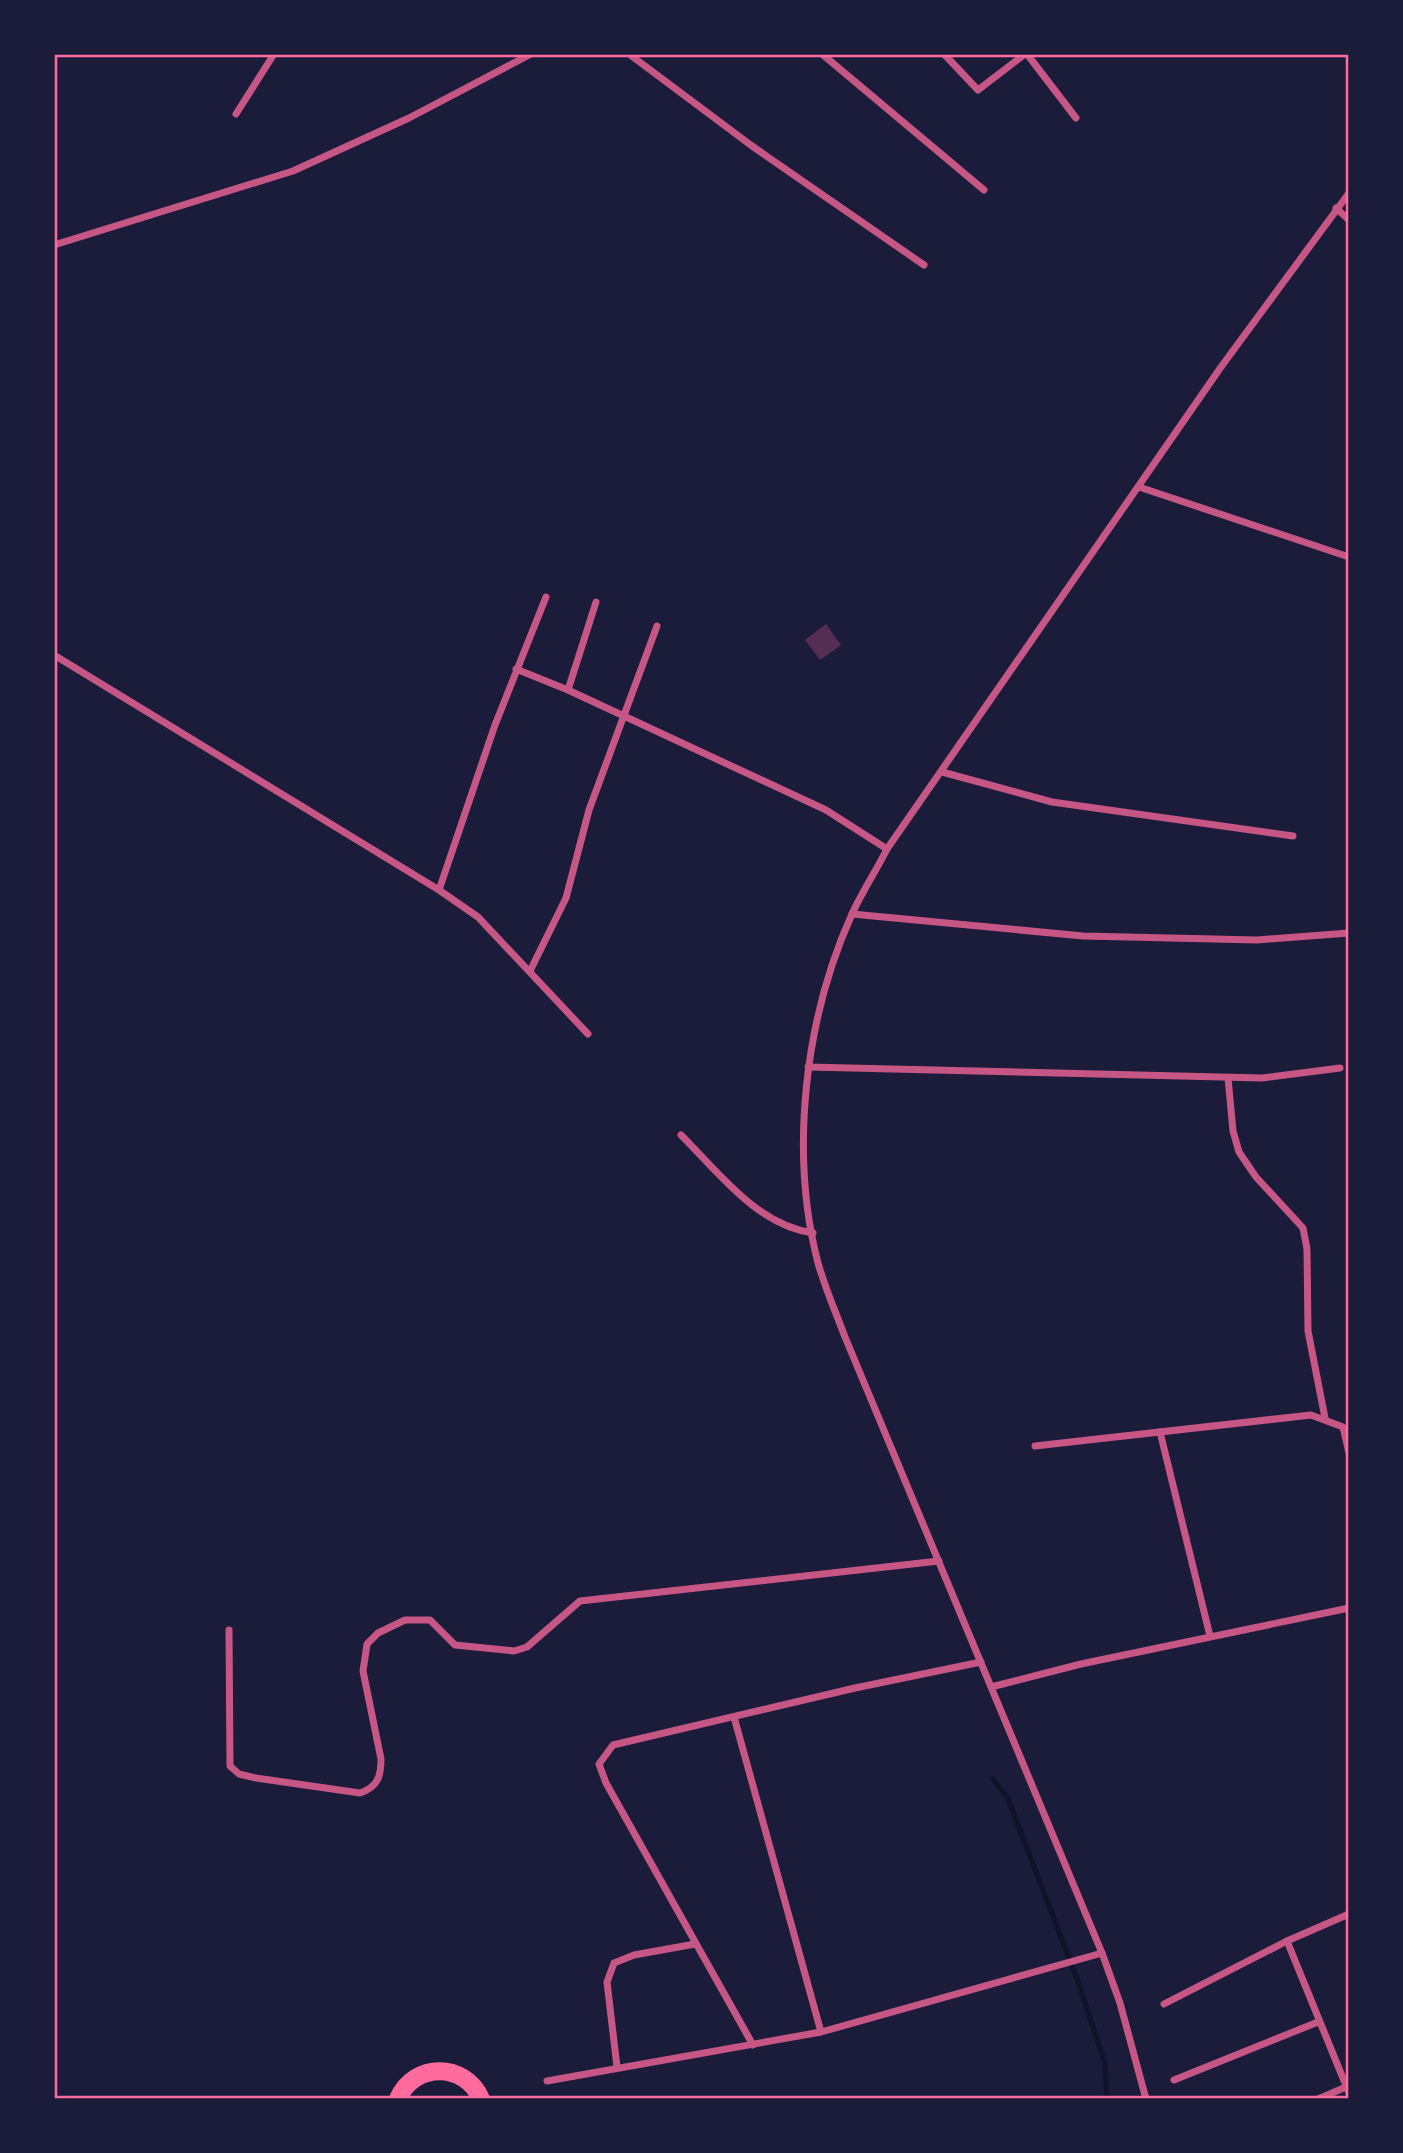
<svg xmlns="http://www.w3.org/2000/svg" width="1403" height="2153" font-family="'Exo 2',sans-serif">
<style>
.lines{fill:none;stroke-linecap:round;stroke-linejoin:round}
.stream{stroke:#12122b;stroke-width:5}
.building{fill:#542f53}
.minor{stroke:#c65784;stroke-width:7}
.primary{stroke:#ff6b9d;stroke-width:18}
.neatline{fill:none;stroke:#ff6b9d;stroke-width:2.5}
</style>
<rect width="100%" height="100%" fill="#1b1b3a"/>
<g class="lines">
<polyline class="stream" points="993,1779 1008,1799 1079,1984 1105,2064 1107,2099"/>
</g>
<polygon class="building" points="826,624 841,645 820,660 805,640"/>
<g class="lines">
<g class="minor">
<polyline points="629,54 752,146 924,265"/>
<polyline points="822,54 984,190"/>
<polyline points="944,54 978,90 1025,54"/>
<polyline points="1027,54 1076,118"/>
<polyline points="236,114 274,54"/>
<polyline points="1336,208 1349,220"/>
<polyline points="54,245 293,171 409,118 531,54"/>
<polyline points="1139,487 1349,557"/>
<polyline points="54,655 439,890 478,917 588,1034"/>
<polyline points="516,669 568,690 826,810 887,849"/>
<polyline points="568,690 596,602"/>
<polyline points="942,772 1052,802 1293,836"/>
<polyline points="439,890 495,725 546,597"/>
<polyline points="852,914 1083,936 1257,940 1349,933"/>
<polyline points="530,971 566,898 589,810 657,626"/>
<polyline points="808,1067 1262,1078 1340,1068"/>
<polyline points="1228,1078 1233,1131 1239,1152 1256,1177 1303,1228 1307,1249 1308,1331 1325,1418"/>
<path d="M681,1135C719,1173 757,1225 813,1233"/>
<polyline points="1160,1432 1210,1636"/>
<polyline points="1035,1446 1311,1415 1343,1427 1349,1453"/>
<path d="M229,1630L230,1766L239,1774L256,1778L360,1793C378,1787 381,1776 381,1759L363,1671L367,1644L378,1633L405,1620H430L455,1645L514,1651L527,1647L580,1601L939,1561"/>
<polyline points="991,1687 1081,1664 1349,1608"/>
<polyline points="734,1717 821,2032"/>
<polyline points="1287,1941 1349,2093"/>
<polyline points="1164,2004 1287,1941 1349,1914"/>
<polyline points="753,2045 606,1783 599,1764 613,1745 855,1688 981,1662"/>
<polyline points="617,2067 607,1982 614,1963 634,1955 695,1944"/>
<polyline points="1174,2080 1318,2022"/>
<polyline points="547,2081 821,2032 1102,1953"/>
<path d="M1146,2099L1120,2003L1102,1953L845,1337C836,1313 825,1288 818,1263C789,1152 805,1018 852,914C862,892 876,871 887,849L1221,367L1349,193"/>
<polyline points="1318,2099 1346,2087"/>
</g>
<path class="primary" d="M398,2099C414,2062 465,2062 481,2099"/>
</g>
<rect width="1403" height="2153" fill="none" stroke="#1b1b3a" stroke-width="112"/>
<rect x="56" y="56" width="1291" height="2041" class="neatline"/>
</svg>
